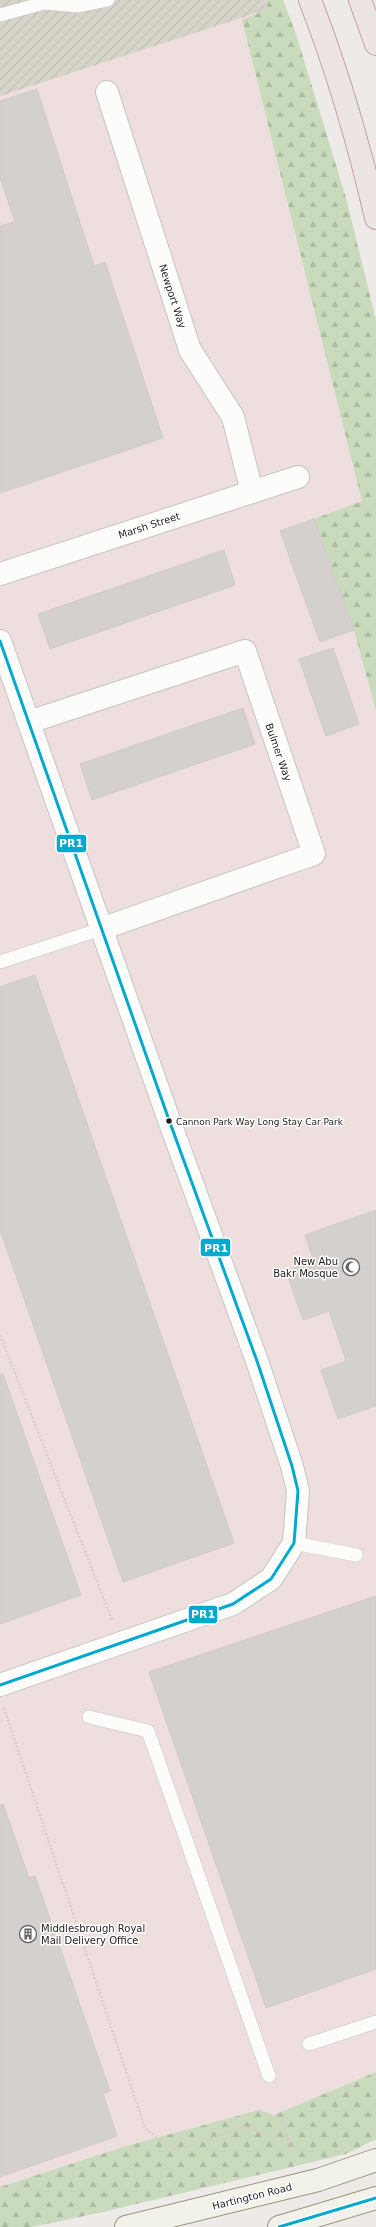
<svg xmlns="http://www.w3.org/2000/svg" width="376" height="2227" font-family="'DejaVu Sans',sans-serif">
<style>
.commercial{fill:#efdede}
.construction{fill:url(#construction-furrows)}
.forest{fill:url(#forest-firs)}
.building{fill:#d4d0ce;stroke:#d0cbc8}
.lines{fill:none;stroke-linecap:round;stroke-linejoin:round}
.service-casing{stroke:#c5c4c3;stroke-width:14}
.minor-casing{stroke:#c5c4c3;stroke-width:24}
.secondary-casing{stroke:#97957f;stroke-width:24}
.trunk-casing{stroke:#c29fac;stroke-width:24}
.path{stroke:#dacbca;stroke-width:2.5;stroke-dasharray:2 2;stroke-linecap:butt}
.service{stroke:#fcfcfb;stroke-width:13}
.minor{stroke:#fcfcfb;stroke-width:22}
.secondary{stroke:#f3f2ea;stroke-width:22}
.trunk{stroke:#ede5e4;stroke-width:22}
.bus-1-casing{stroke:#fff;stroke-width:6}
.bus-1{stroke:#00a9ce;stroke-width:3}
.bus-dot{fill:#1e1e1e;stroke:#fff;stroke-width:1.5}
.labels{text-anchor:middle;stroke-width:3;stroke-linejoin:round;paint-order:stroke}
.bus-label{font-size:9px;fill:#1e1e1e;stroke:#fff;text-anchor:start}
.street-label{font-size:10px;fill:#1e1e1e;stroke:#fff}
.poi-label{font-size:10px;fill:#1e1e1e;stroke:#fff;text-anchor:end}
.line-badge{stroke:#fff;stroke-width:1.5}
.badge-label{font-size:11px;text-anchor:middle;font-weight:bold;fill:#fff}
</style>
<defs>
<pattern id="construction-furrows" width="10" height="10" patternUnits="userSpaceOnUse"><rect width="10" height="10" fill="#d6d4c9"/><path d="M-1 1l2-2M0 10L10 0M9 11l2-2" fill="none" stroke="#b7b6ac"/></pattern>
<pattern id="forest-firs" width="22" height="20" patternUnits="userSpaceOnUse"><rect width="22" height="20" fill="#cadabd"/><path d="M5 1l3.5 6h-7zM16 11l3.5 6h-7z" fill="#adbba2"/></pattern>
</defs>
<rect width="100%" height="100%" fill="#edeae7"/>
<polygon class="commercial" points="0,0 266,0 269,9 242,21 363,502 314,519 354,630 376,711 376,2072 274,2115 259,2110 123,2147 0,2187"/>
<polygon class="construction" points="0,0 265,0 269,9 0,96"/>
<g class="forest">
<polygon points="266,0 283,0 296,34 346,198 376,320 376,711 354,630 314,519 362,501 242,20 268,9"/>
<polygon points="376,2072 376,2139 346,2154 103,2212 32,2227 0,2227 0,2187 123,2147 259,2110 274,2115"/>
</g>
<g class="building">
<polygon points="37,89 94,266 105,262 163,438 0,493 0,226 15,222 0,177 0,101"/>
<polygon points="314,519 354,630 320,642 280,531"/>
<polygon points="224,550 235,585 50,649 38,614"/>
<polygon points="333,648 359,724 326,736 299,659"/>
<polygon points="243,708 255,744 92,800 80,764"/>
<polygon points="35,975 234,1543 123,1582 0,1230 0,987"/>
<polygon points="376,1210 376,1406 338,1419 321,1370 346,1361 329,1311 303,1320 286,1271 314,1261 305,1235"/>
<polygon points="0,1374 3,1374 81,1595 0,1624"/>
<polygon points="376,1596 376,1969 266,2008 149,1672"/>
<polygon points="3,1804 29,1878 35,1876 110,2091 103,2094 117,2136 0,2177 0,1805"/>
</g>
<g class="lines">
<g class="service-casing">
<g id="service">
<polyline points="0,15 44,3 78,6 108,0"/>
<polyline points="0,962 101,929"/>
<polyline points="294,1543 356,1555"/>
<polyline points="89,1717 148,1731 269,2076"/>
<polyline points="309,2044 376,2022"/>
</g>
</g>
<g class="minor-casing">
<g id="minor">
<polyline points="107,92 190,350 233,417 252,492"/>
<polyline points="0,574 298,477"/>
<polyline points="0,641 169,1120 257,1361 292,1466 298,1491 294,1543 271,1579 233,1604 0,1685"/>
<polyline points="29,722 245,651 314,854 101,929"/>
</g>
</g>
<g class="secondary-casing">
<g id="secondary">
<polyline points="126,2227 318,2180 376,2160"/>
<polyline points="279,2227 376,2198"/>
</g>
</g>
<g class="trunk-casing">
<g id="trunk">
<path d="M310,0C338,72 359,144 376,218"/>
<polyline points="360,0 376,44"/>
</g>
</g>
<g class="path">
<polyline points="0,1335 112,1620"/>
<polyline points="4,1708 145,2128 175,2150 245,2127 290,2141"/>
<polyline points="281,2119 293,2150"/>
</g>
<use href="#service" class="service"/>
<use href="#minor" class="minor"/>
<use href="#secondary" class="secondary"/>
<use href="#trunk" class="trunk"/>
<g class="bus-1-casing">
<g id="bus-1">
<polyline points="0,641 169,1120 257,1361 292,1466 298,1491 294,1543 271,1579 233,1604 0,1685"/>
<polyline points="279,2227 376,2198"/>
</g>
</g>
<use href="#bus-1" class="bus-1"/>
</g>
<defs>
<g id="mosque-ring" transform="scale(0.9)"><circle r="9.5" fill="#fff" stroke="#666564" stroke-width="1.5"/><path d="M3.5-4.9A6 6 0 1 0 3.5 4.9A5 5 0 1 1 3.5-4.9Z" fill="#666564"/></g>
<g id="building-ring" transform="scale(0.9)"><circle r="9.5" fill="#fff" stroke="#666564" stroke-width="1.5"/><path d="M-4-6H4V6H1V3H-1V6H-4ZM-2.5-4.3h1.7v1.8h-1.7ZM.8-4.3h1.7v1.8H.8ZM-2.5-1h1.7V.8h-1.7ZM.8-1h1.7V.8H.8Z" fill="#666564"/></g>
</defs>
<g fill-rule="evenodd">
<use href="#mosque-ring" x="351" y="1267"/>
<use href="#building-ring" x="28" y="1934"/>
</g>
<circle class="bus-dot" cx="169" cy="1121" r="3.5"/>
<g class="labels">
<g class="bus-label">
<text x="176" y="1125">Cannon Park Way Long Stay Car Park</text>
</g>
<g class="street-label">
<text transform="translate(173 296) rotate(72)" y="4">Newport Way</text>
<text transform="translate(149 525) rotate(-18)" y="4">Marsh Street</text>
<text transform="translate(279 752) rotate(71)" y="4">Bulmer Way</text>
<text transform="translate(252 2196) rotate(-14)" y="4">Hartington Road</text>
</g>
<g class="poi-label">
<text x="338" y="1265">New Abu<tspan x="338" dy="12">Bakr Mosque</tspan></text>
<text x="41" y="1932" text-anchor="start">Middlesbrough Royal<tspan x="41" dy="12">Mail Delivery Office</tspan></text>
</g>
</g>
<g class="line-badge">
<rect x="56" y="834" width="31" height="19" rx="4" fill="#00a9ce"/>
<rect x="200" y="1238" width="31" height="19" rx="4" fill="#00a9ce"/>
<rect x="188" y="1605" width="30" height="19" rx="4" fill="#00a9ce"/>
</g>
<g class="badge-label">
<text x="71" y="847">PR1</text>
<text x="216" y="1252">PR1</text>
<text x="203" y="1618">PR1</text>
</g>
</svg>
